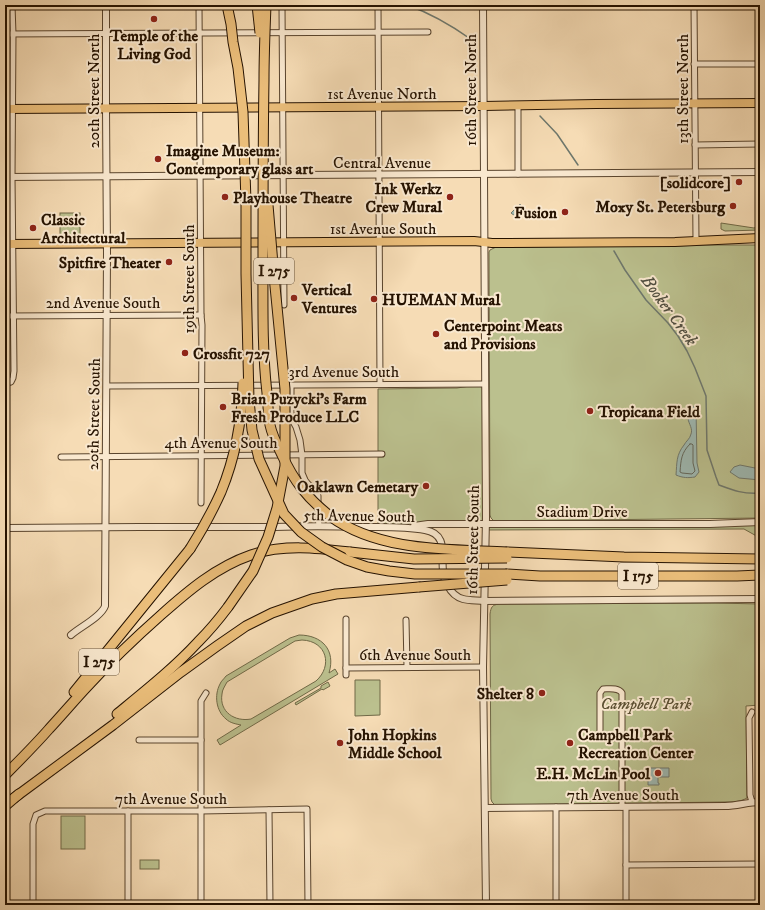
<svg xmlns="http://www.w3.org/2000/svg" width="765" height="910" font-family="'IM FELL DW Pica',serif">
<style>
.green{fill:#bbc08e;stroke:#706947;fill-rule:evenodd}
.water{fill:#9ebab4;stroke:#6e776c}
.lines{fill:none;stroke-linecap:round;stroke-linejoin:round}
.shore{stroke:#62665a;stroke-width:1}
.stream{stroke:#6e776c;stroke-width:1.5}
.minor-casing{stroke:#59442d;stroke-width:7}
.tertiary-casing{stroke:#59442d;stroke-width:8}
.primary-casing{stroke:#251200;stroke-width:10}
.motorway-casing{stroke:#251200;stroke-width:11}
.minor{stroke:#f9e8cf;stroke-width:5}
.tertiary{stroke:#f9e8cf;stroke-width:6}
.primary{stroke:#ebbe7a;stroke-width:8}
.motorway{stroke:#ebbe7a;stroke-width:9}
.motorway-bridge-casing{stroke:#251200;stroke-width:11;stroke-linecap:butt}
.motorway-bridge{stroke:#ebbe7a;stroke-width:9}
.poi-dot{fill:#8f2418;stroke:#f9e8cf;stroke-width:1.5}
.labels{text-anchor:middle;stroke-width:4;stroke-linejoin:round;paint-order:stroke}
.shield{fill:#f9e8cf;stroke:#65523e;stroke-width:1}
.shield-label{font-size:15px;font-weight:bold;fill:#251200}
.poi-label{font-size:16px;font-weight:bold;fill:#251200;stroke:#f9e8cf;text-anchor:start}
.street-label{font-size:16px;fill:#251200;stroke:#f9e8cf}
.park-label{font-size:16px;font-style:italic;fill:#5a4f32;stroke:#f9e8cf}
.water-label{font-size:17px;font-style:italic;fill:#4f4d3f;stroke:#f9e8cf}
</style>
<rect width="100%" height="100%" fill="#f6dcb5"/>
<filter id="stains"><feTurbulence type="fractalNoise" baseFrequency=".005" numOctaves="4"/><feColorMatrix values="0 0 0 0 .2 0 0 0 0 .09 0 0 0 0 .02 0 0 0 .5 -.17"/></filter>
<radialGradient id="worn" r=".72"><stop offset=".6" stop-color="#630" stop-opacity="0"/><stop offset="1" stop-color="#630" stop-opacity=".3"/></radialGradient>
<g class="green">
<rect x="60" y="213" width="20" height="22"/>
<polygon points="721,223 754,228 757,227 760,225 760,230 725,231 721,229"/>
<polygon points="704,245 760,245 760,518 494,521 491,518 490,515 489,252 490,250 496,247 674,246"/>
<polygon points="470,386 483,386 483,521 428,522 404,524 378,524 378,457 384,457 384,452 378,451 378,389 457,388"/>
<polygon points="760,524 760,538 744,529 488,530 488,526"/>
<path d="M715,603L760,604V705L746,706L747,798C740,802 733,802 725,802L495,805L492,802L491,799L490,614C491,607 492,605 499,604Z"/>
<path d="M299,635C322,635 336,650 329,673L335,669L338,674L220,745L217,740L241,725C236,724 230,723 226,719C216,711 214,695 220,684C221,681 224,679 226,676L290,638ZM302,640C327,641 333,666 316,681L251,719C235,722 219,712 222,694C222,690 225,686 227,682L295,641Z"/>
<polygon points="355,680 380,680 380,715 355,716"/>
<polygon points="328,682 330,686 323,690 322,689 296,705 295,703 321,688 321,686"/>
<rect x="61" y="816" width="24" height="33"/>
<rect x="140" y="860" width="19" height="9"/>
</g>
<g class="water">
<polygon points="520,204 527,211 524,215 520,211 515,216 511,213"/>
<path d="M693,406L696,408L697,463L699,472L695,477C688,478 683,478 676,475C677,463 676,455 684,445C686,441 690,439 691,434C693,429 689,424 688,419C687,415 688,411 689,407Z"/>
<polygon points="740,465 760,469 760,480 739,478 730,472 734,467"/>
<polygon points="648,768 669,768 669,777 658,777 658,783 659,783 659,785 648,785"/>
</g>
<g class="lines">
<path class="shore" d="M690,444H692L693,445V463L695,471L692,474L682,473L680,472C681,460 681,453 690,444Z"/>
<g class="stream">
<path d="M407,5C430,13 451,25 472,40"/>
<polyline points="540,116 557,134 578,165"/>
<path d="M614,251L625,270L646,300L668,323L678,336L687,351L695,368L706,396L707,450L716,477L719,485C735,491 743,494 760,493"/>
</g>
<g class="minor-casing">
<g id="minor">
<polyline points="199,5 201,315 202,325 201,503"/>
<polyline points="282,5 284,305"/>
<polyline points="378,5 380,384"/>
<polyline points="694,5 696,241"/>
<polyline points="5,34 428,32"/>
<polyline points="694,64 760,64"/>
<polyline points="518,105 518,174"/>
<polyline points="695,145 760,144"/>
<polyline points="5,316 201,315"/>
<polyline points="5,383 11,382 13,378 14,371 12,177 13,34 12,5"/>
<polyline points="291,385 291,418 296,427 300,440 302,455 302,473 305,480 308,484 316,491 318,496 318,515 319,526"/>
<polyline points="107,386 485,384"/>
<polyline points="61,457 382,454"/>
<polyline points="346,619 346,675"/>
<polyline points="406,620 407,667"/>
<polyline points="346,668 483,667"/>
<polyline points="752,712 749,718 750,795 752,802"/>
<path d="M622,738C614,738 604,740 600,732V693L603,689C609,689 618,687 622,693V807"/>
<polyline points="139,740 201,740"/>
<polyline points="556,807 556,905"/>
<polyline points="626,807 626,905"/>
<polyline points="269,810 270,905"/>
<polyline points="128,811 128,905"/>
<polyline points="626,865 760,864"/>
<polyline points="33,905 33,824 36,815 45,811 201,811 307,809 308,905"/>
<polyline points="201,905 201,701 206,693"/>
</g>
</g>
<g class="tertiary-casing">
<g id="tertiary">
<polyline points="483,5 486,518 483,667 486,905"/>
<polyline points="5,177 760,172"/>
<polyline points="414,526 428,524 710,524 760,522"/>
<path d="M5,528C95,527 184,527 274,527C303,526 332,526 361,527C383,527 404,526 425,530C448,534 441,554 443,571C443,576 445,581 448,586C451,592 456,597 463,599C470,601 478,600 484,601L760,599"/>
<path d="M71,635C80,627 101,617 105,606L107,254L106,108V5"/>
<path d="M485,808L725,806C737,806 748,802 760,802"/>
</g>
</g>
<g class="primary-casing">
<g id="primary">
<polyline points="5,109 484,106 596,104 760,103"/>
<polyline points="5,244 474,241 492,243 675,242 760,238"/>
</g>
</g>
<g class="motorway-casing">
<g id="motorway">
<polyline points="507,552 624,557 760,559"/>
<polyline points="507,574 540,576 737,576 760,575"/>
<polyline points="74,692 190,549"/>
<path d="M117,714C145,691 174,668 198,642C209,631 219,619 228,607"/>
<path d="M5,775C20,760 35,745 49,729C61,716 73,702 85,689C109,663 135,638 161,615C188,591 216,567 251,555C283,544 317,548 350,552"/>
<polyline points="14,798 113,725 181,672 217,646 246,626 272,613 312,599 336,594 419,587"/>
<polyline points="5,806 19,794"/>
</g>
</g>
<use href="#minor" class="minor"/>
<use href="#tertiary" class="tertiary"/>
<use href="#primary" class="primary"/>
<use href="#motorway" class="motorway"/>
<g class="motorway-bridge-casing">
<g id="motorway-bridge">
<polyline points="227,5 231,24 233,42 238,68 243,112 246,202 246,274 249,400 252,430 259,459 284,514 301,532 322,547 347,560 367,567 389,571 415,574 507,574"/>
<polyline points="257,5 260,33"/>
<path d="M266,5C265,30 264,55 264,80C263,140 263,200 263,260C263,304 262,349 267,393C268,403 268,415 270,425C272,435 277,445 282,455C294,481 307,498 330,516C379,552 449,549 507,552"/>
<path d="M190,549C202,530 212,512 221,492C235,458 242,419 243,383"/>
<polyline points="350,552 414,559 507,558"/>
<polyline points="419,587 507,580"/>
<polyline points="228,607 253,571 268,537 277,508 285,466 285,389 274,276 268,205"/>
</g>
</g>
<use href="#motorway-bridge" class="motorway-bridge"/>
</g>
<g class="poi-dot">
<circle cx="154" cy="19" r="4"/>
<circle cx="158" cy="159" r="4"/>
<circle cx="739" cy="182" r="4"/>
<circle cx="225" cy="197" r="4"/>
<circle cx="450" cy="197" r="4"/>
<circle cx="733" cy="206" r="4"/>
<circle cx="565" cy="212" r="4"/>
<circle cx="33" cy="228" r="4"/>
<circle cx="169" cy="262" r="4"/>
<circle cx="294" cy="298" r="4"/>
<circle cx="374" cy="299" r="4"/>
<circle cx="436" cy="334" r="4"/>
<circle cx="185" cy="353" r="4"/>
<circle cx="223" cy="407" r="4"/>
<circle cx="590" cy="411" r="4"/>
<circle cx="426" cy="486" r="4"/>
<circle cx="542" cy="693" r="4"/>
<circle cx="340" cy="743" r="4"/>
<circle cx="570" cy="743" r="4"/>
<circle cx="658" cy="773" r="4"/>
</g>
<g class="labels">
<g class="shield">
<rect x="254" y="258" width="40" height="26" rx="3"/>
<rect x="618" y="563" width="40" height="26" rx="3"/>
<rect x="79" y="649" width="40" height="26" rx="3"/>
</g>
<g class="shield-label">
<text x="274" y="276">I 275</text>
<text x="638" y="581">I 175</text>
<text x="99" y="667">I 275</text>
</g>
<g class="poi-label">
<text x="154" y="41" text-anchor="middle">Temple of the<tspan x="154" dy="18">Living God</tspan></text>
<text x="166" y="156">Imagine Museum:<tspan x="166" dy="18">Contemporary glass art</tspan></text>
<text x="731" y="188" text-anchor="end">[solidcore]</text>
<text x="442" y="194" text-anchor="end">Ink Werkz<tspan x="442" dy="18">Crew Mural</tspan></text>
<text x="233" y="203">Playhouse Theatre</text>
<text x="725" y="212" text-anchor="end">Moxy St. Petersburg</text>
<text x="557" y="218" text-anchor="end">Fusion</text>
<text x="41" y="225">Classic<tspan x="41" dy="18">Architectural</tspan></text>
<text x="161" y="268" text-anchor="end">Spitfire Theater</text>
<text x="302" y="295">Vertical<tspan x="302" dy="18">Ventures</tspan></text>
<text x="382" y="305">HUEMAN Mural</text>
<text x="444" y="331">Centerpoint Meats<tspan x="444" dy="18">and Provisions</tspan></text>
<text x="193" y="359">Crossfit 727</text>
<text x="231" y="404">Brian Puzycki's Farm<tspan x="231" dy="18">Fresh Produce LLC</tspan></text>
<text x="598" y="417">Tropicana Field</text>
<text x="418" y="492" text-anchor="end">Oaklawn Cemetary</text>
<text x="534" y="699" text-anchor="end">Shelter 8</text>
<text x="348" y="740">John Hopkins<tspan x="348" dy="18">Middle School</tspan></text>
<text x="578" y="740">Campbell Park<tspan x="578" dy="18">Recreation Center</tspan></text>
<text x="650" y="779" text-anchor="end">E.H. McLin Pool</text>
</g>
<g class="street-label">
<text transform="translate(682 89) rotate(-90)" y="6">13th Street North</text>
<text transform="translate(470 90) rotate(-90)" y="6">16th Street North</text>
<text transform="translate(93 91) rotate(-90)" y="6">20th Street North</text>
<text x="382" y="99">1st Avenue North</text>
<text x="382" y="168">Central Avenue</text>
<text x="383" y="234">1st Avenue South</text>
<text transform="translate(188 279) rotate(-90)" y="6">19th Street South</text>
<text x="103" y="308">2nd Avenue South</text>
<text x="344" y="377">3rd Avenue South</text>
<text transform="translate(93 414) rotate(-89)" y="6">20th Street South</text>
<text x="221" y="448">4th Avenue South</text>
<text x="582" y="517">Stadium Drive</text>
<text transform="translate(359 515) rotate(1)" y="6">5th Avenue South</text>
<text transform="translate(472 540) rotate(-89)" y="6">16th Street South</text>
<text x="415" y="660">6th Avenue South</text>
<text x="623" y="800">7th Avenue South</text>
<text x="171" y="804">7th Avenue South</text>
</g>
<g class="park-label">
<text x="646" y="709">Campbell Park</text>
</g>
<g class="water-label">
<text transform="translate(670 310) rotate(54)" y="6">Booker Creek</text>
</g>
</g>
<rect width="765" height="910" fill="none" stroke="#f6dcb5" stroke-width="20"/>
<rect x="6" y="6" width="753" height="898" fill="none" stroke="#251200" stroke-width="2"/>
<rect x="10" y="10" width="745" height="890" fill="none" stroke="#251200"/>
<rect width="100%" height="100%" filter="url(#stains)"/>
<rect width="100%" height="100%" fill="url(#worn)"/>
</svg>
